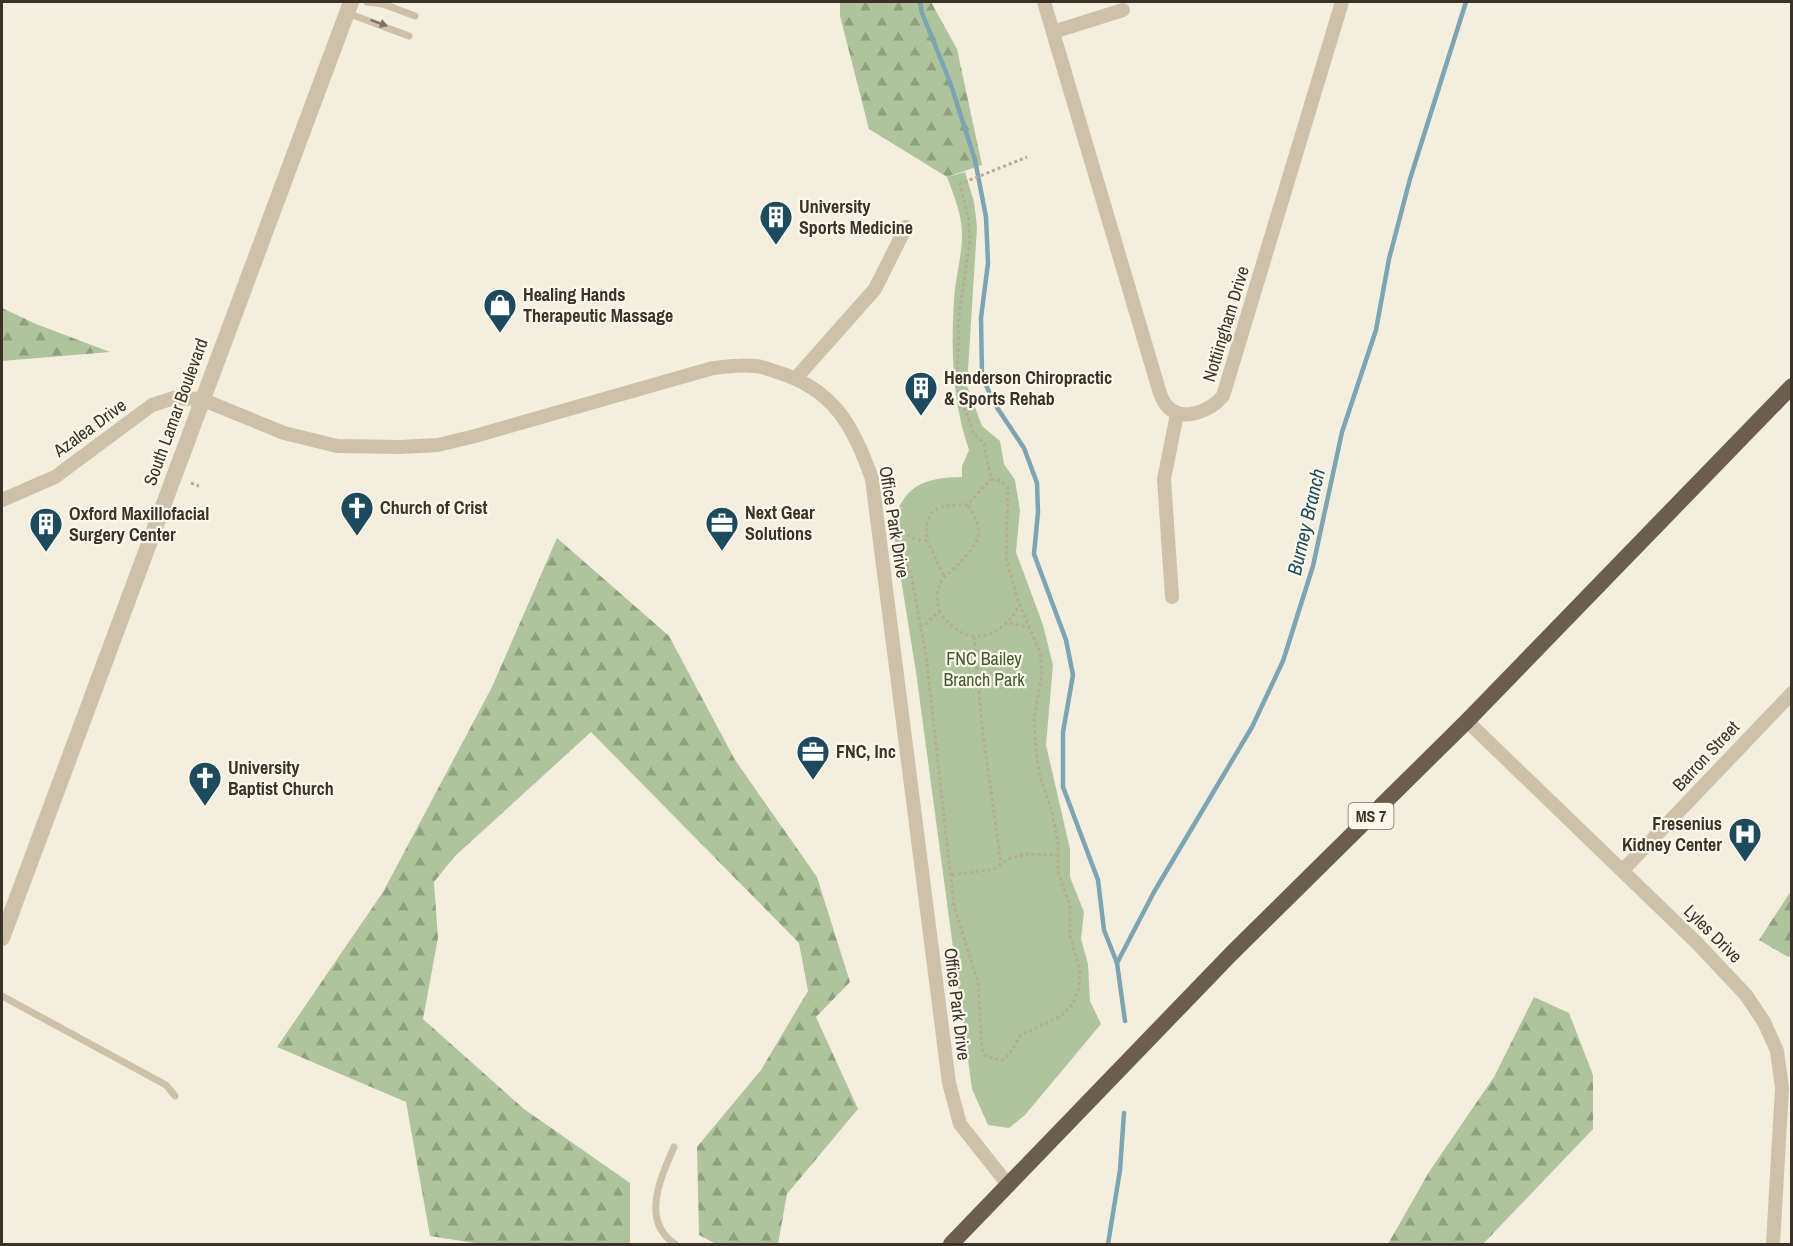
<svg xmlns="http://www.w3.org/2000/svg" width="1793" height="1246" font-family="'Archivo Narrow',sans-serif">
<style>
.green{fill:#afc49d}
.forest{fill:url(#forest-firs)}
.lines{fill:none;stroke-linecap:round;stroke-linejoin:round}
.stream{stroke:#7ca4b2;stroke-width:4.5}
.path{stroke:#b8ab94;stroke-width:3;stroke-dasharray:3 3;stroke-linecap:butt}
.service{stroke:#cdc1aa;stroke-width:7}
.minor{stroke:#cdc1aa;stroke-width:14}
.tertiary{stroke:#cdc1aa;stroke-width:16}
.trunk{stroke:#6c5e4d;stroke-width:16}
.oneway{fill:#7c7263}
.labels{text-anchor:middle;stroke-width:4.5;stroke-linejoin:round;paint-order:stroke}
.shield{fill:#fbf7eb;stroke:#746d63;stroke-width:1.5}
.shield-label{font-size:16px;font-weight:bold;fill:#3a3229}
.poi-label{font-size:18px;font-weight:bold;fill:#3a3229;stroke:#fbf7eb;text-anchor:start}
.street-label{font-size:18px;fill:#3a3229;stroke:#fbf7eb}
.park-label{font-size:18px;fill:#3f592c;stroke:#fbf7eb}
.water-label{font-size:20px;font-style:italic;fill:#1d4b5d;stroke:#fbf7eb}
</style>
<defs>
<pattern id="forest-firs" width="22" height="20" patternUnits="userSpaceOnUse" patternTransform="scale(1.5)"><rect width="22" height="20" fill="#afc49d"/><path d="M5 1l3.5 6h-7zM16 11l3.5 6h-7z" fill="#8fa080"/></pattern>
</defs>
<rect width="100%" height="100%" fill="#f4eede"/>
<path class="green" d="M965,172L974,202L977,227L967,386L982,426L1000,441L1004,464L1015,480L1020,510L1016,552L1043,625L1053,665L1046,745L1070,849V877L1084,912L1081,939L1088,964L1090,1001L1101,1024L1025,1115L1009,1128L988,1125L972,1089L916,672L892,523C906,485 922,478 962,477V466L969,450C952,400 951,352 954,300C955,280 961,260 962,240C963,218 955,198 947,177Z"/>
<g class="forest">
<polygon points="840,2 931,2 957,49 982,165 947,177 869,129 840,16"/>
<polygon points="2,308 36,324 110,352 2,361"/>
<polygon points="557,538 669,636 735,760 817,877 850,982 816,1017 858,1109 787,1194 778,1244 716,1244 699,1235 697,1147 761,1070 808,991 799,943 591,732 454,857 434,882 438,938 423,1019 524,1109 630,1183 630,1244 480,1244 430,1236 406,1102 277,1047 383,892 492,687"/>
<polygon points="1791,891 1792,955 1788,957 1759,940"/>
<polygon points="1534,997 1569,1013 1593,1075 1593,1129 1483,1244 1388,1244 1429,1172 1494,1077"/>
</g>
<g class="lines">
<g class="stream">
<polyline points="920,2 922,13 950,82 975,160 986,217 988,263 981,318 982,376 994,403 1024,448 1037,483 1038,512 1034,554 1066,640 1073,675 1063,732 1063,787 1098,880 1104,930 1117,963 1125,1021"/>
<polyline points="1117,963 1154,892 1252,727 1283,661 1313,566 1342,432 1376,330 1389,259 1410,179 1466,2"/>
<polyline points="1108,1244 1120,1170 1124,1113"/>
</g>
<g class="path">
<polyline points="191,483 199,486"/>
<path d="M892,525L898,521C901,534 914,542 927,540C923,508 940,504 967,505L991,479"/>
<polyline points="927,540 944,576"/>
<polyline points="896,543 911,574 926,656 954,906 978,982 982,1049 987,1057 1002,1060 1009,1055 1021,1035 1061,1016 1073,1004 1079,988 1080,970 1070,936 1070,905 1058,873 1058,843 1052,812 1039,772 1035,743 1034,719 1042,674 1040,652 1018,601 1006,558 1008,488 1001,481 991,479 984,444 973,432 957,387 959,315 970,239 968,216 960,184 1027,157"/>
<path d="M939,611C965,649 998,642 1020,605"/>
<polyline points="1010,623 1031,628"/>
<path d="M920,627L926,624L939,611C937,600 936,588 943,578C946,574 950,573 954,569C975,546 990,534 967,505"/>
<polyline points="974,637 982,726 1001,864"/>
<polyline points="952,875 994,869 1010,858 1027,854 1058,855"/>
</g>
<g class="service">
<polyline points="367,2 383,4 415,16"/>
<polyline points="347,13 409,36"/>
<polyline points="2,996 166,1085 175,1096"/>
<path d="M674,1147C661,1177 640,1221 675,1244"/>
</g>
<g class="minor">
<path d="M1044,2L1159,390C1161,396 1163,403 1168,407C1184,423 1211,410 1223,396L1342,2"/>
<polyline points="1053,32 1123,10"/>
<polyline points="796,378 875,289 906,227"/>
<path d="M2,500L55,477L152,405L174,398L201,399L284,433L337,446L400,447L438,445L475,436L713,368C726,367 741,364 755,366C762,366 770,370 777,372C834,389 854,427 872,479L949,1083L960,1124L1009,1186"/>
<polyline points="1172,597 1164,479 1177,414"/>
<polyline points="1467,721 1697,943 1746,995 1764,1022 1777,1051 1782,1088 1773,1244"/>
<polyline points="1623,870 1792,693"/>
</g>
<polyline class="tertiary" points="2,938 351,2"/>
<polyline class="trunk" points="951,1244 1232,953 1467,721 1792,386"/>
</g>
<defs><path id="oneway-solid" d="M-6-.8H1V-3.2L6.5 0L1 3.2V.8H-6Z" transform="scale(1.5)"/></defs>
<use class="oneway" href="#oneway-solid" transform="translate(379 23) rotate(20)"/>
<defs>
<g id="building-pin" transform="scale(1.725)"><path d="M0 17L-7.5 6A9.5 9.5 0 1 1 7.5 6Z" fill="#1d4b5d" stroke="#fbf7eb"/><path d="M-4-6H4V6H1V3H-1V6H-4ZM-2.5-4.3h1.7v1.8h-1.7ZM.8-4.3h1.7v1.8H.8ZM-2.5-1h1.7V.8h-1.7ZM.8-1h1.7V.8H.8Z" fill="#fff"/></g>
<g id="shop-pin" transform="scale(1.725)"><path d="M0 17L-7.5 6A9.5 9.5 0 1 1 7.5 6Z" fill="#1d4b5d" stroke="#fbf7eb"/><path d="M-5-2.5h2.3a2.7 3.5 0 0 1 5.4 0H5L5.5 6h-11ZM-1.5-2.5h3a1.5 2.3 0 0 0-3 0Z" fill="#fff"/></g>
<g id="church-pin" transform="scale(1.725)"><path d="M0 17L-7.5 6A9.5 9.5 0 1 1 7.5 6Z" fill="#1d4b5d" stroke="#fbf7eb"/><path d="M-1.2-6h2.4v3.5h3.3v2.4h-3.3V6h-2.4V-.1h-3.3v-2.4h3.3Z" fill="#fff"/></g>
<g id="office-pin" transform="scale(1.725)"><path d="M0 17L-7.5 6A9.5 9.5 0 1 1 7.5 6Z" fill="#1d4b5d" stroke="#fbf7eb"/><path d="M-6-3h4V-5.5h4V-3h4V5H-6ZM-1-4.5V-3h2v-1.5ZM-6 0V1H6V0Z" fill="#fff"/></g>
<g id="hospital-pin" transform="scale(1.725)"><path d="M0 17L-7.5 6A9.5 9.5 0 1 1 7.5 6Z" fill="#1d4b5d" stroke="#fbf7eb"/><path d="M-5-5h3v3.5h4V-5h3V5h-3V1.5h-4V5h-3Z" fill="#fff"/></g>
</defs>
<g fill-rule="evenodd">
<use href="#building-pin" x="776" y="217"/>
<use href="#shop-pin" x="500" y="305"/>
<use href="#building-pin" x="921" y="388"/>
<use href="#church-pin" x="357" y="508"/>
<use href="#office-pin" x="722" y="523"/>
<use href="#building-pin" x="46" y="524"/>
<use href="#office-pin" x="813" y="752"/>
<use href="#church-pin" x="205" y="778"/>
<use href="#hospital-pin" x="1745" y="834"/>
</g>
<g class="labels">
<rect class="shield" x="1348.5" y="803" width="45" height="26" rx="4.5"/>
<g class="shield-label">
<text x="1371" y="822">MS 7</text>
</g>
<g class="poi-label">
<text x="799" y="213">University<tspan x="799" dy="21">Sports Medicine</tspan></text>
<text x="523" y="301">Healing Hands<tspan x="523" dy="21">Therapeutic Massage</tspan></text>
<text x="944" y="384">Henderson Chiropractic<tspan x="944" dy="21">&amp; Sports Rehab</tspan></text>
<text x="380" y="514">Church of Crist</text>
<text x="745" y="519">Next Gear<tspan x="745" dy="21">Solutions</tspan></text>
<text x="69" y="520">Oxford Maxillofacial<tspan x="69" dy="21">Surgery Center</tspan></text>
<text x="836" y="758">FNC, Inc</text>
<text x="228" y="774">University<tspan x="228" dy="21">Baptist Church</tspan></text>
<text x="1722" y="830" text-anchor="end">Fresenius<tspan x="1722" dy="21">Kidney Center</tspan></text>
</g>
<g class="street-label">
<text transform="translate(1226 324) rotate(-73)" y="6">Nottiingham Drive</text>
<text transform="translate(176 412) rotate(-70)" y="6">South Lamar Boulevard</text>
<text transform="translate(90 428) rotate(-36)" y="6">Azalea Drive</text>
<text transform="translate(894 522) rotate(81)" y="6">Office Park Drive</text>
<text transform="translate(1706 756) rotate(-47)" y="6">Barron Street</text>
<text transform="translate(1713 934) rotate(45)" y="6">Lyles Drive</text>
<text transform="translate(957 1004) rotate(83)" y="6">Office Park Drive</text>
</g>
<g class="park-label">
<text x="984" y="665">FNC Bailey<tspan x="984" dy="21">Branch Park</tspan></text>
</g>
<g class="water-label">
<text transform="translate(1306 522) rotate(-77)" y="7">Burney Branch</text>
</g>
</g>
<rect width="1793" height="1246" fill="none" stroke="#3a3229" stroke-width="6"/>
</svg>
